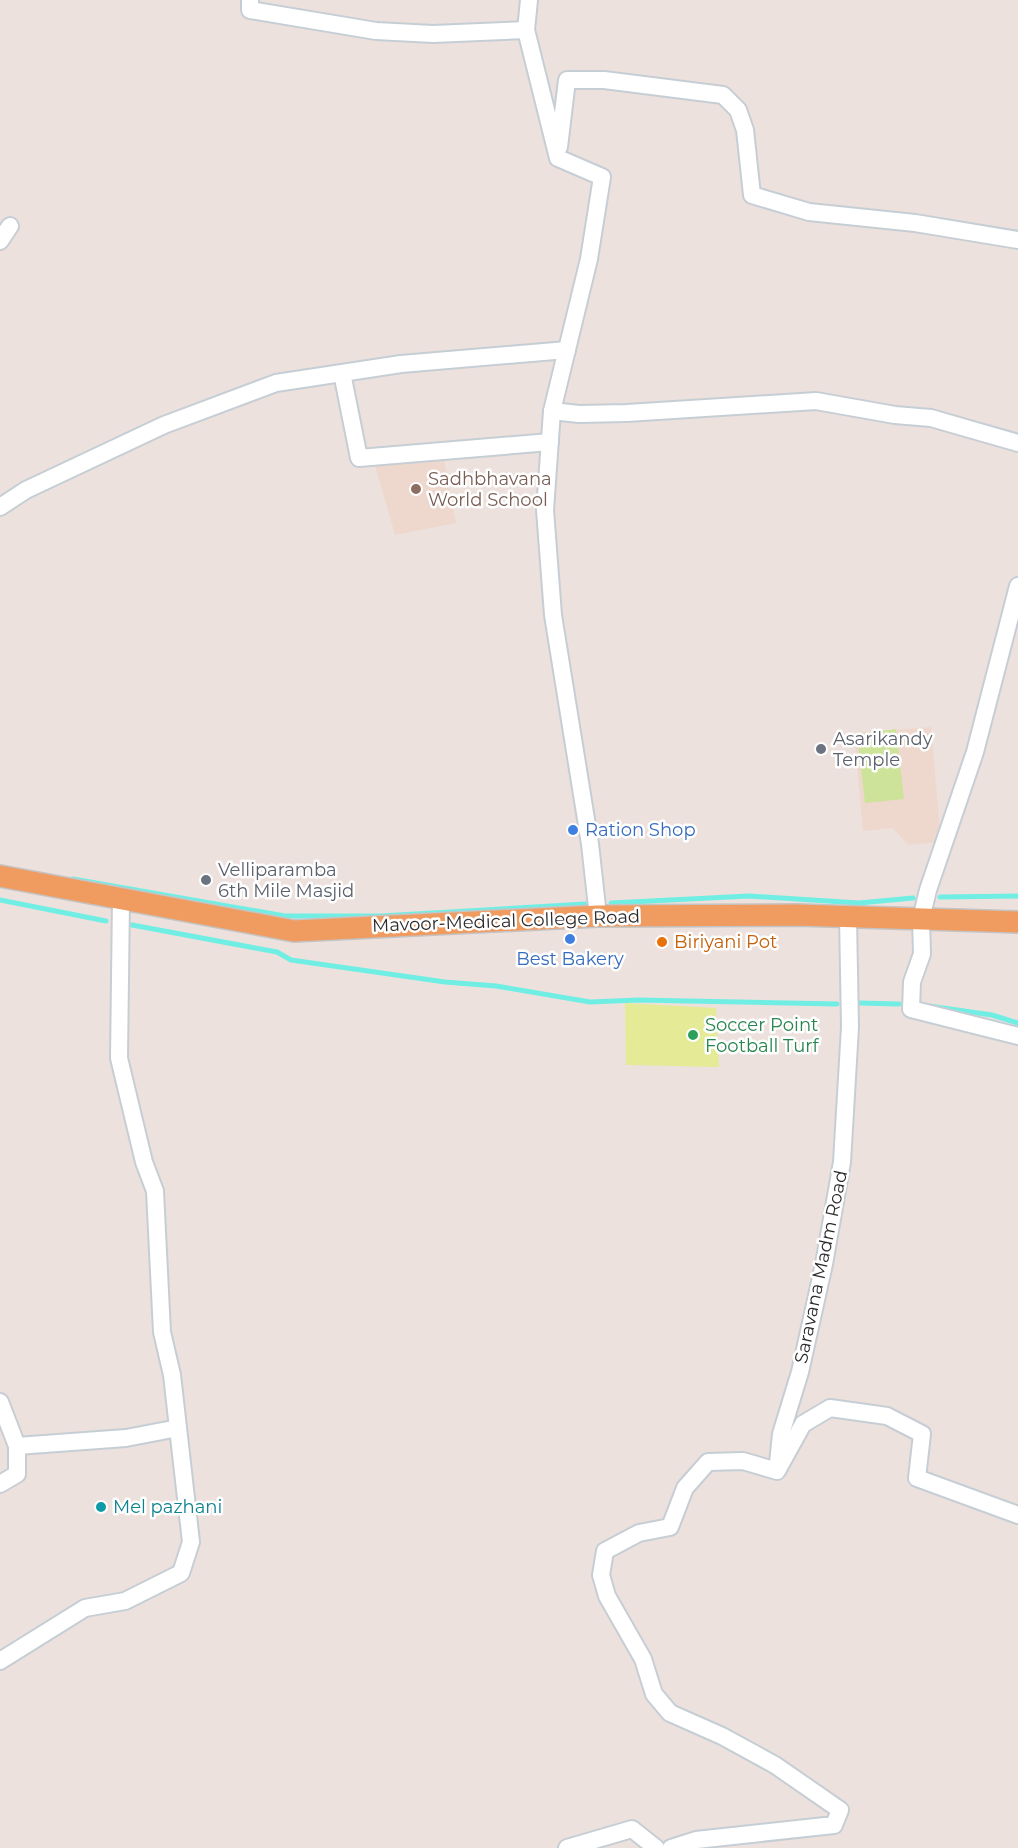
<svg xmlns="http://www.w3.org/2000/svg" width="1018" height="1848" font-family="Montserrat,sans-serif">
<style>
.education{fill:#eed8cd}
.green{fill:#cde39a}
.pitch{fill:#e4ea96}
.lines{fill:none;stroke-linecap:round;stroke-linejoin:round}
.stream{stroke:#71eee3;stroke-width:5}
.minor-casing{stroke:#c6ced5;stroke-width:20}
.major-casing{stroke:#c4c4c4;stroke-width:24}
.minor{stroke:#fff;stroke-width:16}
.major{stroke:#f09b60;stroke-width:21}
.education-dot{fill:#8d6e63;stroke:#fff;stroke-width:2}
.worship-dot{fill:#6b7280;stroke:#fff;stroke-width:2}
.shop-dot{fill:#3f7fe0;stroke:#fff;stroke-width:2}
.food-dot{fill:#e8710a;stroke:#fff;stroke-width:2}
.leisure-dot{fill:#2e9e5b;stroke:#fff;stroke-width:2}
.culture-dot{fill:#0f9aa8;stroke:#fff;stroke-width:2}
.labels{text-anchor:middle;stroke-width:5;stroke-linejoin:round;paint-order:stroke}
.education-label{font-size:18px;fill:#785e54;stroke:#fff;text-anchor:start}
.worship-label{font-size:18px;fill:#5b616d;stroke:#fff;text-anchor:start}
.shop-label{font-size:18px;fill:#366cbe;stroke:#fff;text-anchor:start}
.street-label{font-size:18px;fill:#2b2b2b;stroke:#fff}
.food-label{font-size:18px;fill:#c56008;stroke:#fff;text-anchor:start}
.leisure-label{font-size:18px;fill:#27864d;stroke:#fff;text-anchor:start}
.culture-label{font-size:18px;fill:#0d838f;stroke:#fff;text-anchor:start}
</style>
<rect width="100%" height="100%" fill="#ede1dd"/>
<g class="education">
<polygon points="441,443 456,523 395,535 372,455"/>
<polygon points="931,727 941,842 908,845 893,828 863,831 854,733"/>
</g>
<polygon class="green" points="896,729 904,799 865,803 857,734"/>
<polygon class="pitch" points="625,1003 716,1008 719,1067 626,1065"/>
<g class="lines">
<g class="stream">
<polyline points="73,879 285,916 381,916 586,904"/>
<polyline points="940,897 1018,896"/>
<polyline points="0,900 106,921"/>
<polyline points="611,903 749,896 859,903 913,898"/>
<polyline points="132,925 277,952 291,960 445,982 496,986 590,1002 639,1000 837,1004"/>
<polyline points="859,1003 899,1004"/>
<polyline points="929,1006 992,1015 1018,1023"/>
</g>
<g class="minor-casing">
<g id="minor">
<polyline points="250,0 250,10 376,31 433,34 526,30"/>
<polyline points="529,0 526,30 558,158 602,177 589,259 552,411 545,510 553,615 590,844 598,916"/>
<polyline points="559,147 567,80 604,80 723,95 738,110 745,130 752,195 809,212 915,223 1018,240"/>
<polyline points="0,241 10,226"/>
<polyline points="342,373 359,458 550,442"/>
<polyline points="552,411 579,414 627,413 816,401 895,415 931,418 1018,443"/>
<polyline points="0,507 26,490 164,425 276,383 401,364 567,350"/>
<polyline points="1018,586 975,752 928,890 921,919 922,954 912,982 911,1009 1018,1036"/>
<polyline points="0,1402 17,1446"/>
<polyline points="778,1463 781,1434 800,1372 824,1264 842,1162 850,1027 848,916"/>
<polyline points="0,1484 17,1474 17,1446 126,1438 178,1428"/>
<polyline points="0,1661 85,1608 125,1601 181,1573 191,1542 172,1375 162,1332 155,1191 144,1162 119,1058 121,899"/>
<polyline points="567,1848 632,1829 656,1848"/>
<polyline points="671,1848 696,1840 834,1825 840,1810 775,1765 722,1736 670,1713 654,1694 643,1659 607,1596 601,1575 605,1551 639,1533 670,1527 685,1488 708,1462 743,1461 777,1471 803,1424 830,1408 887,1416 922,1434 917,1478 1018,1515"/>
</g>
</g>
<g class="major-casing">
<polyline id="major" points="0,876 294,931 598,916 797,915 1018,922"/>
</g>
<use href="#minor" class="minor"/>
<use href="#major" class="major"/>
</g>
<circle class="education-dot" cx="416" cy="489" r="6"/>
<g class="worship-dot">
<circle cx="821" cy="749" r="6"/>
<circle cx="206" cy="880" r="6"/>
</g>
<g class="shop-dot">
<circle cx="573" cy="830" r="6"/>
<circle cx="570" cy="939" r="6"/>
</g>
<circle class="food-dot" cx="662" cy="942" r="6"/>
<circle class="leisure-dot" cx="693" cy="1035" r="6"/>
<circle class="culture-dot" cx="101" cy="1507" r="6"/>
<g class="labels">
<g class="education-label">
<text x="428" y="485">Sadhbhavana<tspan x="428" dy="21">World School</tspan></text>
</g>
<g class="worship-label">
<text x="833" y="745">Asarikandy<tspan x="833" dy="21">Temple</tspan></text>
<text x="218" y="876">Velliparamba<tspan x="218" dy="21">6th Mile Masjid</tspan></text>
</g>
<g class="shop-label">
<text x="585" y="836">Ration Shop</text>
<text x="570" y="965" text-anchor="middle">Best Bakery</text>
</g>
<g class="street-label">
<text transform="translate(506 921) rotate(-2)" y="6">Mavoor-Medical College Road</text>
<text transform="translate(821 1267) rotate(-78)" y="6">Saravana Madm Road</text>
</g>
<g class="food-label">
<text x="674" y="948">Biriyani Pot</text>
</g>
<g class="leisure-label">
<text x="705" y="1031">Soccer Point<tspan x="705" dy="21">Football Turf</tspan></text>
</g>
<g class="culture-label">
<text x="113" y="1513">Mel pazhani</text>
</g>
</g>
</svg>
